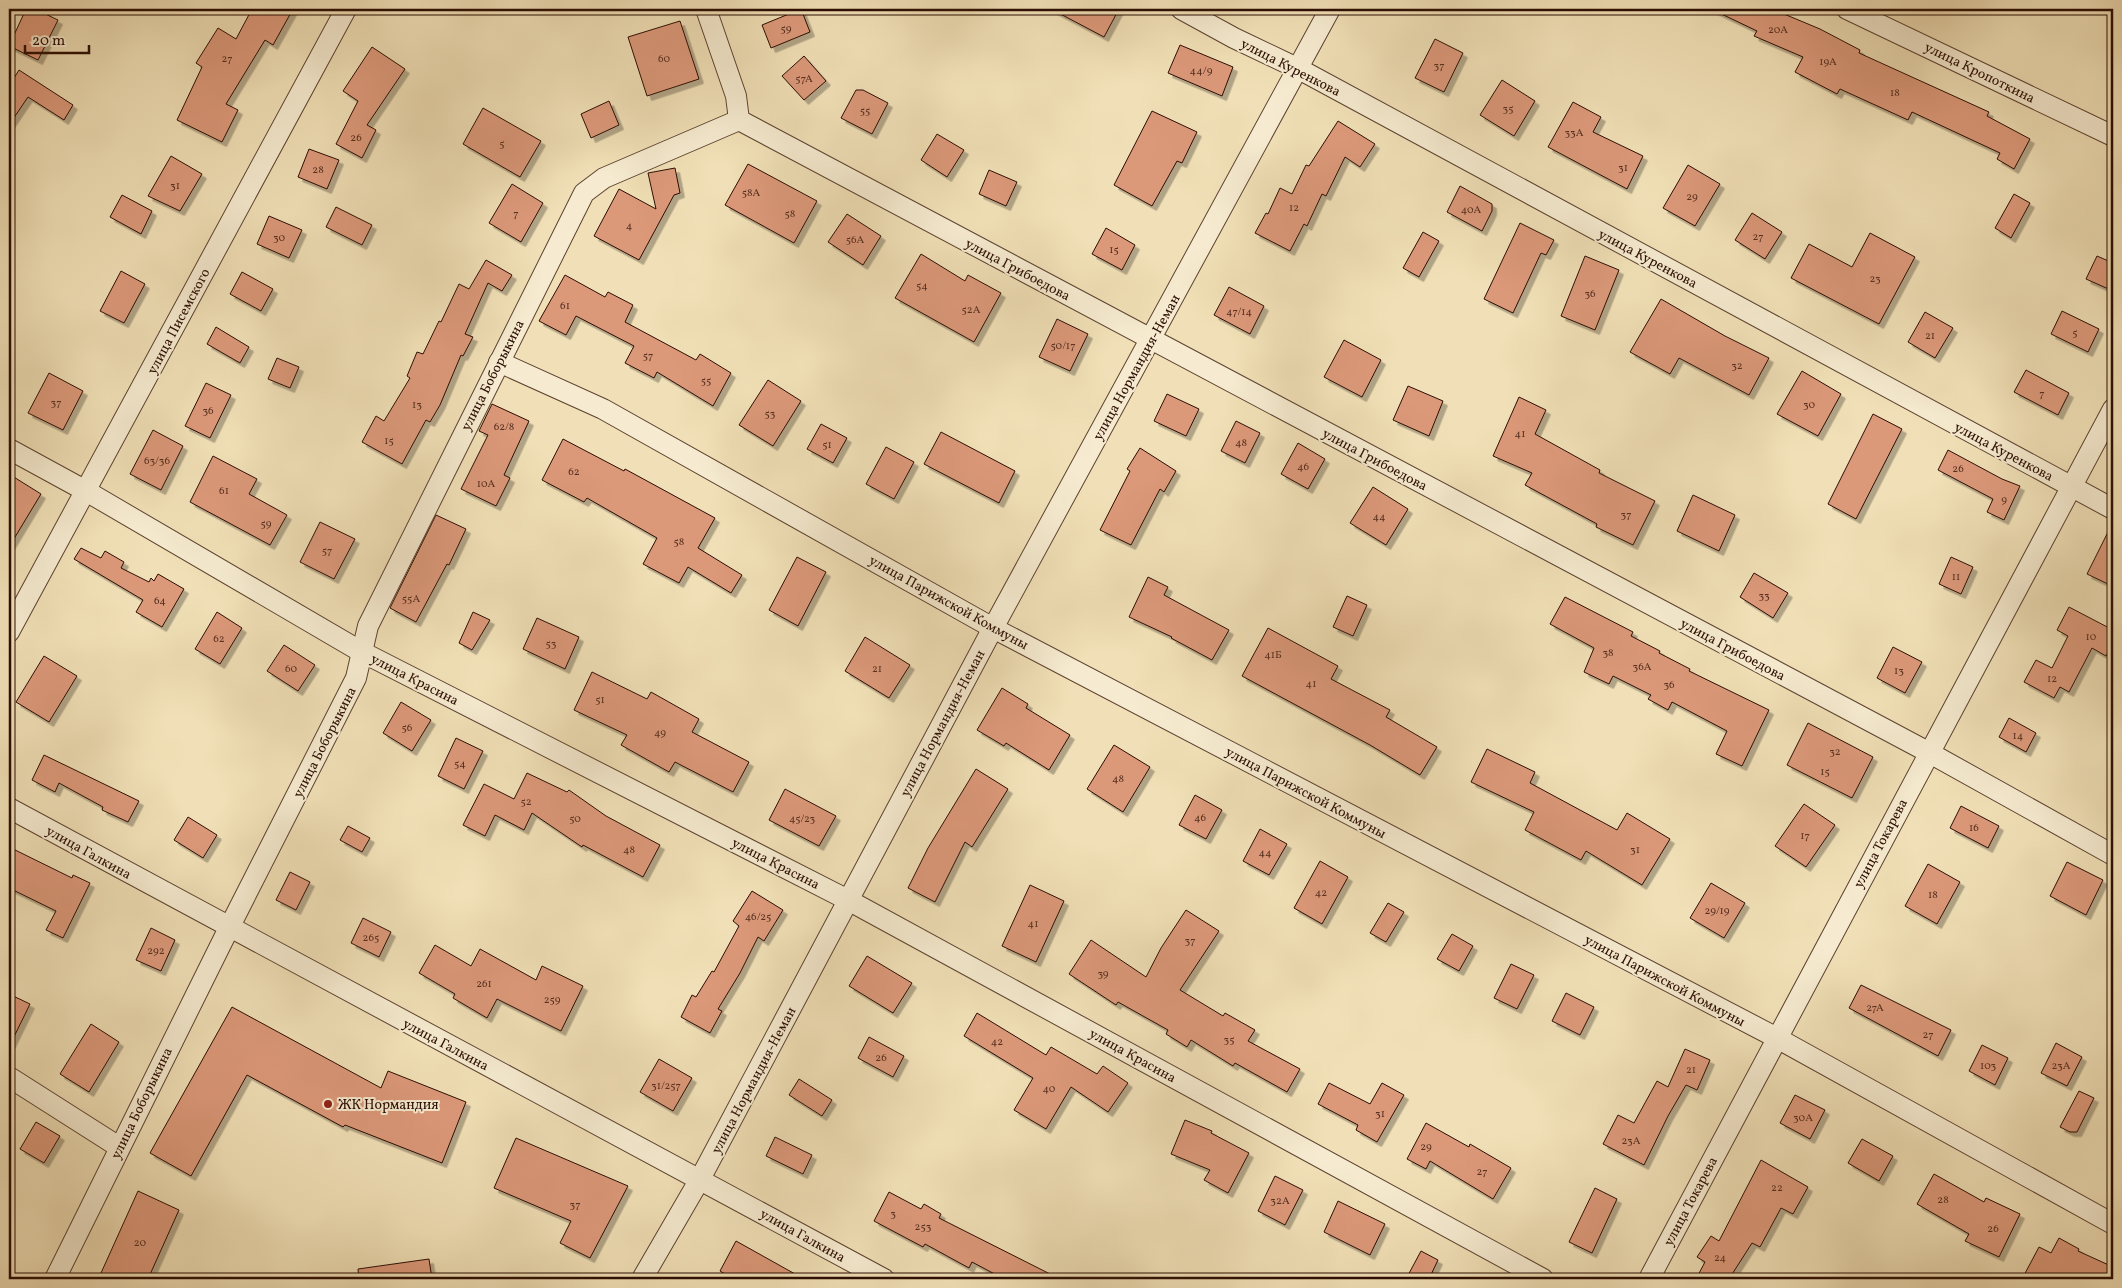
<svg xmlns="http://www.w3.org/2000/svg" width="2122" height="1288" font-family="Vollkorn,serif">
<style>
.building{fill:#dc997a;stroke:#2b0d02;filter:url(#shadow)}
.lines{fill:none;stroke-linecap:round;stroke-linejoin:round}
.minor-casing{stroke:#5c422f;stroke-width:22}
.minor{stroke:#f6ebd0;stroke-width:20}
.poi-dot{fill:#8f2418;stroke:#f6ebd0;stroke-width:2}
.labels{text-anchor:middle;stroke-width:4;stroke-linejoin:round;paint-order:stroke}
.number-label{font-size:11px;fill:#573020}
.street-label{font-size:14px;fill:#2b0d02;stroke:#f6ebd0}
.poi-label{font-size:14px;fill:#2b0d02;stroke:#f6ebd0;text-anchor:start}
</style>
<defs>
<filter id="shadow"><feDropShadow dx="4.5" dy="4.5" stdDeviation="0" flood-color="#0004"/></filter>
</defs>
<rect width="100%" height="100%" fill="#f1e0b7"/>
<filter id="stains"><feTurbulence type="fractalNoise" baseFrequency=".004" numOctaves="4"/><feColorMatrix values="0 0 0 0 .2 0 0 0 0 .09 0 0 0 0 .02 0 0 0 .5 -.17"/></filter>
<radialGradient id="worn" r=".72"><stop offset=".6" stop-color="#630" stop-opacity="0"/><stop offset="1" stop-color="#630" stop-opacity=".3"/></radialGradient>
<g class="building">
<polygon points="26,9 35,9 58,20 38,60 9,46"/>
<polygon points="252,9 293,9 273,45 265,40 226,104 238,110 222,142 177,120 202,67 196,63 218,28 236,39"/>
<polygon points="801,9 810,32 771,48 762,25"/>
<polygon points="1051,9 1119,9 1104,37"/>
<polygon points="1711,9 1772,9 1820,29 1860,50 1859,53 1989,112 1987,116 2030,139 2014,169 1997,159 2000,153 1912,112 1908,120 1840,89 1837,94 1795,72 1803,57 1754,36 1757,31"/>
<polygon points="680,21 699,79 647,96 628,37"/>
<polygon points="1435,39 1463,53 1444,92 1415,78"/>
<polygon points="1180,45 1233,67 1222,96 1168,73"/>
<polygon points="372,47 405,69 367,125 376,130 362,158 336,144 358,101 343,91"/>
<polygon points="804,56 826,81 804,100 782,76"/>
<polygon points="19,70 73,105 64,120 28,97 9,125 9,86"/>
<polygon points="1502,80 1535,101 1514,136 1480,115"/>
<polygon points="856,90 863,90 888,103 872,134 841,118"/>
<polygon points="609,101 619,125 591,138 581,114"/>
<polygon points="1573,102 1601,117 1593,132 1643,156 1627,189 1548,147"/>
<polygon points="483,108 541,141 520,177 463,144"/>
<polygon points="1152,111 1197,132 1182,163 1177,161 1152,206 1114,185"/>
<polygon points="1338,121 1375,144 1360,167 1345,157 1326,196 1322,194 1307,226 1304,224 1290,251 1255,233 1266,213 1268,214 1280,188 1292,194 1306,165 1309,166"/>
<polygon points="937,134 964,150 947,177 921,160"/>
<polygon points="309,149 339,160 327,189 298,177"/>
<polygon points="171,156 202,174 180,211 148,196"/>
<polygon points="748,164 817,201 794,243 725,205"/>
<polygon points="1688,165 1720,184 1695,226 1663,208"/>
<polygon points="675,168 680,193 674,195 639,260 594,236 619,189 656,209 648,173"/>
<polygon points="989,170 1017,182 1006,206 979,194"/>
<polygon points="512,184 543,203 521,242 489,223"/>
<polygon points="1460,186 1492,204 1492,211 1482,231 1447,212"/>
<polygon points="2014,194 2030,203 2011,238 1995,228"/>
<polygon points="122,195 152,211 141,234 110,217"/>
<polygon points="336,207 372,225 362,245 326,227"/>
<polygon points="1752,213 1782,232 1765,259 1735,240"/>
<polygon points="847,214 881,236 863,265 828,242"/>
<polygon points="269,216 302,230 289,258 257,244"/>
<polygon points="1520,223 1554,240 1546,255 1541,253 1513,313 1484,299"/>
<polygon points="1106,228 1135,245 1122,270 1092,254"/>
<polygon points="1423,232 1439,241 1419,277 1403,268"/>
<polygon points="1870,233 1915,257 1879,324 1791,278 1809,244 1852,267"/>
<polygon points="921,254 965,281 968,275 1001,293 974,342 895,298"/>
<polygon points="1585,256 1619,270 1595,330 1561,316"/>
<polygon points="2097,256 2113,263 2113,291 2086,279"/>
<polygon points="486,260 512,275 502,291 488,283 465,334 473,337 463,356 461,355 440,405 430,422 426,420 402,464 362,442 376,416 384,421 410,378 407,376 417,352 423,354 439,321 441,322 459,284 469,289"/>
<polygon points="121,271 145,284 124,323 100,311"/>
<polygon points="242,272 273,289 261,311 230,294"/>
<polygon points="565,275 605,297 608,292 633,305 625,322 696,360 700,354 731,373 713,406 657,372 654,378 625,363 634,346 576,316 566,335 539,321"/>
<polygon points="1229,287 1264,306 1250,334 1214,315"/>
<polygon points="1661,299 1725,336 1769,358 1749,395 1679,358 1670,374 1630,352"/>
<polygon points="2062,311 2099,329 2088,352 2051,334"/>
<polygon points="1925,312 1953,328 1935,358 1908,342"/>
<polygon points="1057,319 1088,334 1070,371 1039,357"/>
<polygon points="216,327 249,347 240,363 207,344"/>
<polygon points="1344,340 1381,360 1362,397 1324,377"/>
<polygon points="277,358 299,367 290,388 268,379"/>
<polygon points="2026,370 2069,393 2058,415 2014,392"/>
<polygon points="1802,371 1841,394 1818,436 1777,414"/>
<polygon points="49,373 83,391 63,430 28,413"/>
<polygon points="768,380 801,401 773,446 739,425"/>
<polygon points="206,383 231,395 210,438 185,426"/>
<polygon points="1408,386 1443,401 1429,436 1393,420"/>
<polygon points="1167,394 1199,409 1186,436 1154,421"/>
<polygon points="1519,397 1546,410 1535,434 1600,470 1599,473 1655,501 1633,545 1596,527 1597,524 1525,485 1532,473 1493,456"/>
<polygon points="492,404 529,421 504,475 510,478 496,506 461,489 488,435 479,431"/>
<polygon points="1873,414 1902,429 1856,519 1828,504"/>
<polygon points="1236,421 1260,433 1245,463 1221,451"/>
<polygon points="821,424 847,438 833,463 807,449"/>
<polygon points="153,430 183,446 161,490 130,474"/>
<polygon points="941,432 1015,471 999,503 924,464"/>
<polygon points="563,439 624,471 625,469 715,518 698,548 742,575 731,593 688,567 679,583 643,564 657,538 587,498 584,502 542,480"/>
<polygon points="1298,443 1325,459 1308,489 1281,474"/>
<polygon points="886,447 914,462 894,499 866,484"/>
<polygon points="1140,448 1176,471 1164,492 1160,489 1131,545 1100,530 1130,471 1127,469"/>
<polygon points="1948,450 2002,479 2020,486 2004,520 1987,512 1993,499 1938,470"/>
<polygon points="213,456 257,479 249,494 287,515 270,545 190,502"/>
<polygon points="9,474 41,494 9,547"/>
<polygon points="1373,487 1408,509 1386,545 1350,523"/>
<polygon points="1693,495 1735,515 1719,551 1677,531"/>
<polygon points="436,515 466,529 449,565 447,564 416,622 390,608"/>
<polygon points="320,522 355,539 334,579 300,562"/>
<polygon points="2113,522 2113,573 2108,584 2087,574"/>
<polygon points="81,548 101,558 105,551 124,562 121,568 149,582 151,578 154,581 158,574 184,589 162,627 136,612 143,600 74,559"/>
<polygon points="797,557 826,572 798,626 769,610"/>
<polygon points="1951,557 1973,567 1961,594 1939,584"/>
<polygon points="1754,573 1788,593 1773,618 1740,597"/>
<polygon points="1148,577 1168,587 1164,595 1229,630 1212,660 1171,638 1172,637 1129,617"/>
<polygon points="1347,596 1367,605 1353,636 1333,627"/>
<polygon points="1565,597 1633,632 1631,636 1660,651 1659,653 1690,669 1689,671 1769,710 1742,766 1716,754 1727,731 1672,702 1668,710 1648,699 1651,695 1613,676 1609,684 1584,672 1594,648 1550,624"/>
<polygon points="2069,607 2113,630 2113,642 2106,656 2092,648 2069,692 2060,687 2054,698 2024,682 2036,660 2052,668 2068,636 2057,630"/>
<polygon points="217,612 242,628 220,664 195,649"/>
<polygon points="473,612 490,620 472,650 459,643"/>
<polygon points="537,618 579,637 565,669 523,649"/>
<polygon points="1268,628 1338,666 1331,679 1390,710 1386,717 1437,747 1420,775 1370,745 1242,676"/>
<polygon points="865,637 910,665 889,698 845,671"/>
<polygon points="284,645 315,665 298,691 267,671"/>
<polygon points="1893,647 1922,662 1905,693 1877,678"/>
<polygon points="44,656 77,676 49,722 16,702"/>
<polygon points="592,672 647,699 651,692 699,719 692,732 749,762 733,792 675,762 669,772 621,745 627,735 574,710"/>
<polygon points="1002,688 1028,704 1026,708 1070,735 1049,770 1006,743 1004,746 977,730"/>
<polygon points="401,702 431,720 412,751 383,733"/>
<polygon points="2009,718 2036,733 2026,752 1999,737"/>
<polygon points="1808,723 1873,757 1852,798 1787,765"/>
<polygon points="456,738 483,751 464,789 438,776"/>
<polygon points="1114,745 1150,767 1123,812 1087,789"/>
<polygon points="1487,749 1535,772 1530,783 1617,830 1627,813 1670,839 1642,885 1586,851 1581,860 1525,830 1534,812 1471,782"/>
<polygon points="44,755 139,801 128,822 102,810 103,807 59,783 55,792 32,780"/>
<polygon points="976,769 1008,789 972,847 965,842 935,902 908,888 928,848"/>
<polygon points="527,773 567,792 569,790 606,816 660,845 643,877 583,845 582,847 532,813 524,830 495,815 485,836 463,825 484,784 514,799"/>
<polygon points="785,789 836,816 819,846 769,820"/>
<polygon points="1195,795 1222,810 1206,839 1179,825"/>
<polygon points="1804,804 1835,825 1806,867 1775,846"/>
<polygon points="1961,806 1999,826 1988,848 1950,828"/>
<polygon points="188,817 217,835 203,858 174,840"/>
<polygon points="348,826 370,838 362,852 340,840"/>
<polygon points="1260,829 1287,844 1269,875 1243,861"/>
<polygon points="9,847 72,878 73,875 90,883 63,938 46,930 56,911 9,888"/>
<polygon points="1320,861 1348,877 1322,924 1294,908"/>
<polygon points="2067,862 2103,880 2086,915 2050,896"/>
<polygon points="1928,864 1960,882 1937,924 1905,906"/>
<polygon points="290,872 310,882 296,910 276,900"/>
<polygon points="1711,883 1745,903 1724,938 1690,918"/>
<polygon points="1030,885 1064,901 1036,962 1002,946"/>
<polygon points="752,891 783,910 764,941 758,937 740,973 718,1009 722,1011 710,1033 681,1017 692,995 696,997 712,971 714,972 739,926 733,921"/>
<polygon points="1388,903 1404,912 1386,942 1370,933"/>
<polygon points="1186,910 1219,931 1180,990 1223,1016 1225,1013 1255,1030 1248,1041 1300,1069 1287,1092 1235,1063 1233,1066 1191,1040 1187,1047 1166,1034 1168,1030 1118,1002 1116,1005 1069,974 1091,940 1146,977 1161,948"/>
<polygon points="363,918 391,932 379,957 351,943"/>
<polygon points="151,928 175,940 161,971 136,960"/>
<polygon points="1452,934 1473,946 1459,971 1437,959"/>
<polygon points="435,945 471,966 480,949 536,980 542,966 583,986 561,1031 497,999 487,1018 453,998 455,994 419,973"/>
<polygon points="867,956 912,983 893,1013 849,986"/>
<polygon points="1511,964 1534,975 1517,1009 1494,998"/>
<polygon points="1861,985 1951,1030 1938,1056 1849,1008"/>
<polygon points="1566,993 1594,1007 1580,1035 1552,1021"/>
<polygon points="9,994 30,1004 9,1047"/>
<polygon points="232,1007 381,1088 388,1071 466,1102 442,1163 345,1125 343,1127 247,1075 191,1176 150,1153"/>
<polygon points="977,1013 1046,1055 1051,1047 1097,1074 1103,1066 1128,1083 1108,1112 1071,1087 1046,1129 1014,1110 1033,1078 964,1036"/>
<polygon points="91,1024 119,1042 89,1092 60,1074"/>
<polygon points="869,1037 904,1056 893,1077 858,1058"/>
<polygon points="2056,1043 2082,1057 2067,1086 2041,1073"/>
<polygon points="1982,1045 2008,1058 1995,1085 1969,1071"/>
<polygon points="1685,1049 1710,1060 1697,1090 1686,1085 1668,1116 1644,1165 1603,1144 1618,1115 1634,1123 1657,1081 1668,1087"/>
<polygon points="659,1059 692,1078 673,1111 640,1092"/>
<polygon points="799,1079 832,1100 822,1116 789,1095"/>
<polygon points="1329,1083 1370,1104 1382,1083 1404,1095 1377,1142 1356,1130 1358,1125 1318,1104"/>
<polygon points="2079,1091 2094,1098 2077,1132 2070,1132 2060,1127"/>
<polygon points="1795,1095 1825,1110 1810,1139 1780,1123"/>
<polygon points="1185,1120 1212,1131 1211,1133 1249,1153 1228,1193 1204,1180 1210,1170 1171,1154"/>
<polygon points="36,1122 60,1136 44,1163 20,1149"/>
<polygon points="1426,1123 1469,1147 1470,1144 1511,1168 1493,1199 1430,1161 1426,1169 1407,1159"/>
<polygon points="775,1137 812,1155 803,1174 766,1156"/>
<polygon points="516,1138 628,1186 590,1258 560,1243 571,1221 494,1188"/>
<polygon points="1862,1139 1893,1156 1879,1181 1848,1163"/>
<polygon points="1761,1160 1808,1187 1793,1214 1781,1208 1760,1247 1752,1243 1729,1279 1696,1279 1705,1262 1697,1257 1711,1236 1719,1241"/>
<polygon points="1934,1174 1984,1202 1986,1198 2020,1214 1999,1257 1965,1241 1969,1234 1917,1204"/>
<polygon points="1275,1176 1303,1190 1285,1225 1258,1211"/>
<polygon points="1595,1188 1617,1199 1592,1253 1569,1242"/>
<polygon points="138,1191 179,1210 148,1279 115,1279 101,1273"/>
<polygon points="889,1192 921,1209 924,1204 941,1214 939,1218 1060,1279 1004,1279 972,1262 969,1268 925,1244 923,1247 874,1221"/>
<polygon points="1338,1201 1385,1224 1370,1255 1324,1232"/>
<polygon points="2059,1238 2079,1249 2078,1251 2113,1267 2113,1279 2022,1279 2039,1247 2051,1253"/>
<polygon points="736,1241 804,1279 733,1279 720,1271"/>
<polygon points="1421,1251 1438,1260 1429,1279 1406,1279"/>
<polygon points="429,1259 432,1279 359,1279 358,1269"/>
</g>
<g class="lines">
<g class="minor-casing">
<g id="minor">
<polyline points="706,9 736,96 739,120 1928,752 2113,855"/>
<polyline points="1181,9 1234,38 1299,69 2113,509"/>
<polyline points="1847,9 2113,136"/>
<polyline points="499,362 603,409 993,628 1777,1038 2113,1224"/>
<polyline points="9,449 86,491 360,651 848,900 1543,1279"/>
<polyline points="9,632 346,9"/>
<polyline points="9,808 884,1279"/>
<polyline points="9,1077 119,1147"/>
<polyline points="55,1279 229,928 356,678 368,626 584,193 604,178 739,120"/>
<polyline points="642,1279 700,1179 993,628 1330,9"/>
<polyline points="1649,1279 2113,409"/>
</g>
</g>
<use href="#minor" class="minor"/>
</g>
<circle class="poi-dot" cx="328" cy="1104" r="5"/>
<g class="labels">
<g class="number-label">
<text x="786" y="32">59</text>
<text x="1778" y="33">20А</text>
<text x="227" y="62">27</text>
<text x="664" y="62">60</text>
<text x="1828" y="65">19А</text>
<text x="1439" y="69">37</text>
<text x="1201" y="74">44/9</text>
<text x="804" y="82">57А</text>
<text x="1895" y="96">18</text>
<text x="1508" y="112">35</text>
<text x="865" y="114">55</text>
<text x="1574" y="136">33А</text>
<text x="356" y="141">26</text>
<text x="502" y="147">5</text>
<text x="1623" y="171">31</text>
<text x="318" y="173">28</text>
<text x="175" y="189">31</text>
<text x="751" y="196">58А</text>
<text x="1692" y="200">29</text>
<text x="1294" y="211">12</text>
<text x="1471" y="213">40А</text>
<text x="516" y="217">7</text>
<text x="790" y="217">58</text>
<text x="629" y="229">4</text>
<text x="1758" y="240">27</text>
<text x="279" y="241">30</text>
<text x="855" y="243">56А</text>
<text x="1114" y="253">15</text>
<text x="1875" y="282">23</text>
<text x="922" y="289">54</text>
<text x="1590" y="297">36</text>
<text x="565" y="309">61</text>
<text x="971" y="313">52А</text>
<text x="1239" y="315">47/14</text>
<text x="2075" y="336">5</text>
<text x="1930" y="339">21</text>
<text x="1063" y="349">50/17</text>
<text x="648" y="359">57</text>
<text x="1737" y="369">32</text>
<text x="706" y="384">55</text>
<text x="2042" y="397">7</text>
<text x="56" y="406">37</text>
<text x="417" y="408">13</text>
<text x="1809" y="408">30</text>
<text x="208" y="414">36</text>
<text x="770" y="417">53</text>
<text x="504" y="430">62/8</text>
<text x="1520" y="437">41</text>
<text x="389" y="444">15</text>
<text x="1241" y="446">48</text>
<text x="827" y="448">51</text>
<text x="157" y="464">63/36</text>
<text x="1303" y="470">46</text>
<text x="1958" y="472">26</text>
<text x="574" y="475">62</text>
<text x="486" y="487">10А</text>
<text x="224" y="494">61</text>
<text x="2004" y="503">9</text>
<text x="1626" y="518">37</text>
<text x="1379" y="520">44</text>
<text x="266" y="527">59</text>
<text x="679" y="545">58</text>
<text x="327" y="554">57</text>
<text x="1956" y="580">11</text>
<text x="1764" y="599">33</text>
<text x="411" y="602">55А</text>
<text x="160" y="604">64</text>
<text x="2091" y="640">10</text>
<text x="219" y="642">62</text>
<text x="551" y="647">53</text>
<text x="1608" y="656">38</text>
<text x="1273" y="658">41Б</text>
<text x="1642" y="670">36А</text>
<text x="291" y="672">60</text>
<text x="877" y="672">21</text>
<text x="1899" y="674">13</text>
<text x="2052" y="682">12</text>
<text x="1311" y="687">41</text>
<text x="1669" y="688">36</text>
<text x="600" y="703">51</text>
<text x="407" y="731">56</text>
<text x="660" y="736">49</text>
<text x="2018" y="739">14</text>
<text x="1835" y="755">32</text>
<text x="460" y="767">54</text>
<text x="1825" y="775">15</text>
<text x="1118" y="782">48</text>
<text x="526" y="805">52</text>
<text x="1200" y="821">46</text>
<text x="575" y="822">50</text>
<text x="802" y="822">45/23</text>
<text x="1974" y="831">16</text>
<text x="1805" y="839">17</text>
<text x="629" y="853">48</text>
<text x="1635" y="853">31</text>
<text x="1265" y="856">44</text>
<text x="1321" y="896">42</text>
<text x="1933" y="898">18</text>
<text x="1717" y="914">29/19</text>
<text x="758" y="920">46/25</text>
<text x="1033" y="927">41</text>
<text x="371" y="941">265</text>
<text x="1190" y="944">37</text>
<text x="156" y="954">292</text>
<text x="1103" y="977">39</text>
<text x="484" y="987">261</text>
<text x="552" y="1003">259</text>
<text x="1875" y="1011">27А</text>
<text x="1928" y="1038">27</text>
<text x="1229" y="1043">35</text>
<text x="997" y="1045">42</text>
<text x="881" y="1061">26</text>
<text x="1988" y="1069">103</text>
<text x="2061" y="1069">23А</text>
<text x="1691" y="1073">21</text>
<text x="666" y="1089">31/257</text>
<text x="1049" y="1092">40</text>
<text x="1380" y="1117">31</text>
<text x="1803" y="1121">30А</text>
<text x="1631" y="1144">23А</text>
<text x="1426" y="1150">29</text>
<text x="1482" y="1175">27</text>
<text x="1777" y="1191">22</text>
<text x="1943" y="1203">28</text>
<text x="1280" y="1204">32А</text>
<text x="575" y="1208">37</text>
<text x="893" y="1217">3</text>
<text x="923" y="1230">253</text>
<text x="1993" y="1232">26</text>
<text x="140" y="1246">20</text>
<text x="1720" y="1261">24</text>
</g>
<g class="street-label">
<text transform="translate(1291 67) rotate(27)" y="5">улица Куренкова</text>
<text transform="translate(1980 72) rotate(26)" y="5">улица Кропоткина</text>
<text transform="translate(1648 258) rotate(28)" y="5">улица Куренкова</text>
<text transform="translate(1018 269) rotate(28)" y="5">улица Грибоедова</text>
<text transform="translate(178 321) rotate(-62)" y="5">улица Писемского</text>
<text transform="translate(1136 367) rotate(-61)" y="5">улица Нормандия-Неман</text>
<text transform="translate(492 375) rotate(-63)" y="5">улица Боборыкина</text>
<text transform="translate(2004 451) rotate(28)" y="5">улица Куренкова</text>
<text transform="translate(1375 459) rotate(28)" y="5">улица Грибоедова</text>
<text transform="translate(949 602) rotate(29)" y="5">улица Парижской Коммуны</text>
<text transform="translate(1733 649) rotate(28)" y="5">улица Грибоедова</text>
<text transform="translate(415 679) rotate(27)" y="5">улица Красина</text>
<text transform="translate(942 723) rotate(-62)" y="5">улица Нормандия-Неман</text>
<text transform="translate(324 742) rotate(-63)" y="5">улица Боборыкина</text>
<text transform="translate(1306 792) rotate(28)" y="5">улица Парижской Коммуны</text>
<text transform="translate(1880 843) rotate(-62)" y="5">улица Токарева</text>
<text transform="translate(89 852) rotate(29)" y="5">улица Галкина</text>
<text transform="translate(776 863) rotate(27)" y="5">улица Красина</text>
<text transform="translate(1665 980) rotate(28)" y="5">улица Парижской Коммуны</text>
<text transform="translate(446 1044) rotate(28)" y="5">улица Галкина</text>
<text transform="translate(1133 1055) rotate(29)" y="5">улица Красина</text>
<text transform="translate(753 1080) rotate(-62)" y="5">улица Нормандия-Неман</text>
<text transform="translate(141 1103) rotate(-64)" y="5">улица Боборыкина</text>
<text transform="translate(1690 1201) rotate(-62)" y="5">улица Токарева</text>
<text transform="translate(803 1235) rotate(29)" y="5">улица Галкина</text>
</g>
<g class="poi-label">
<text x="338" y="1109">ЖК Нормандия</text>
</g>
</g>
<rect width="2122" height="1288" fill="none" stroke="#f1e0b7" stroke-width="30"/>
<rect x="10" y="10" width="2102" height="1268" fill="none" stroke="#2b0d02" stroke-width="2.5"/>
<rect x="15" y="15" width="2092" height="1258" fill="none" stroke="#2b0d02"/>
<path d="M25 45v8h64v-8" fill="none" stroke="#2b0d02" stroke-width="2.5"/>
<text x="32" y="45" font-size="15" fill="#2b0d02" stroke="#f6ebd0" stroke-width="4" paint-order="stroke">20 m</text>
<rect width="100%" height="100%" filter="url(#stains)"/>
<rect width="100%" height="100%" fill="url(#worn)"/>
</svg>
